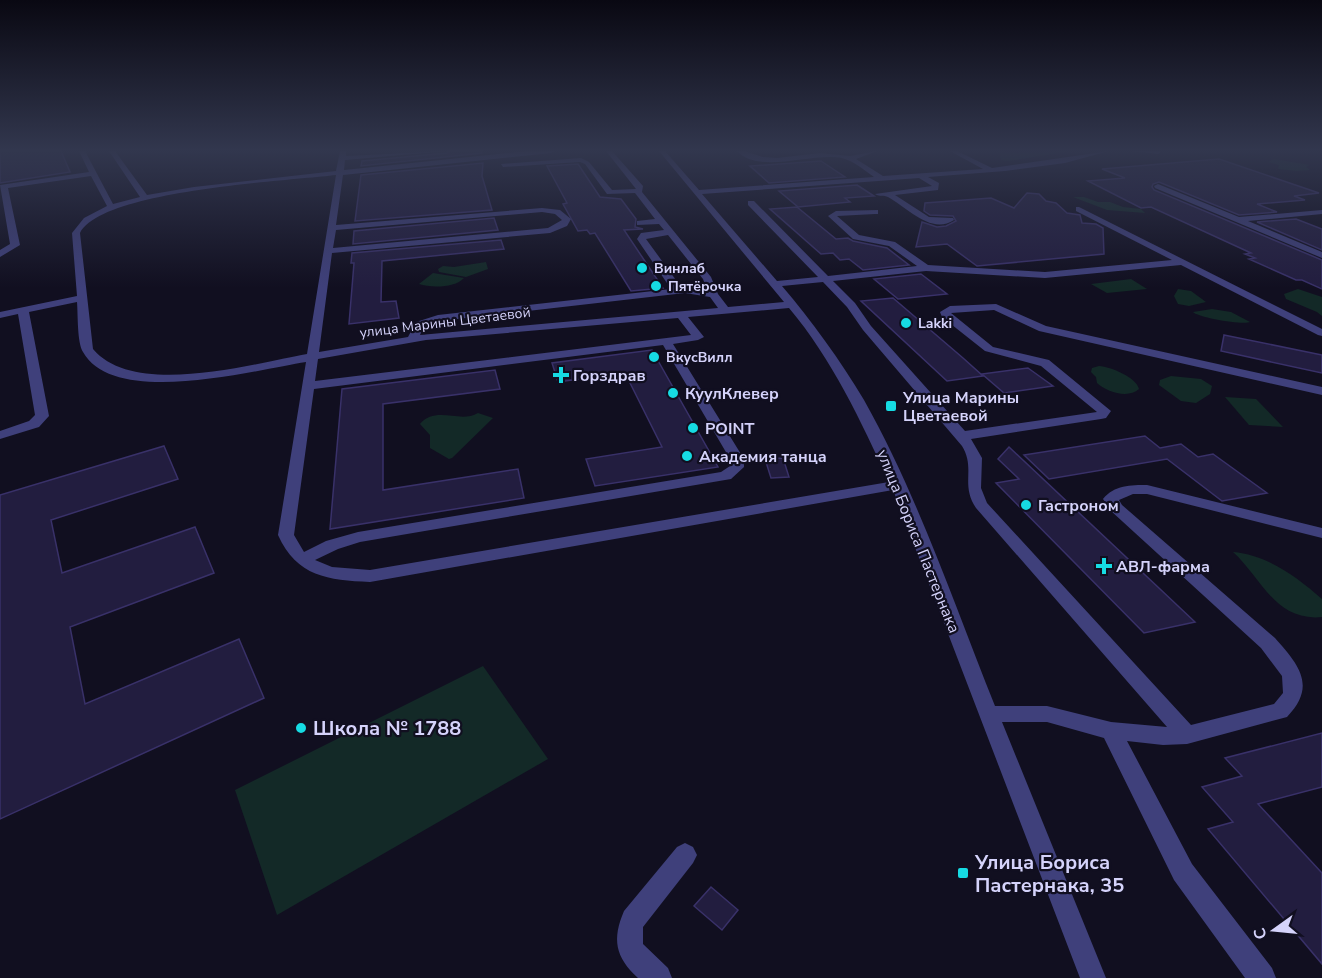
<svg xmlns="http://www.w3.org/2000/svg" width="1322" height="978" font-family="'Nunito Sans',sans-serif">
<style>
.green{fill:#132927}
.building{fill:#221d3f;stroke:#393169;stroke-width:1.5}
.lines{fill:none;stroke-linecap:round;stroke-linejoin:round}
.minor{fill:#3f407b;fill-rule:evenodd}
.poi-dot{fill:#16dbe3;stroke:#110f20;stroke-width:2}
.labels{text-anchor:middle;stroke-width:4.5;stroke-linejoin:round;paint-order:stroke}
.far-poi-label{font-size:14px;font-weight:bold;fill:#d5d3fb;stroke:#110f20;text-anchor:start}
.far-street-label{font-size:14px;fill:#d5d3fb;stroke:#110f20}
.poi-label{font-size:16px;font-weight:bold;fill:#d5d3fb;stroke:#110f20;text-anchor:start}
.street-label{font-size:16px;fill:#d5d3fb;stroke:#110f20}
.near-poi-label{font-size:20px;font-weight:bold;fill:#d5d3fb;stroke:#110f20;text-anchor:start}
</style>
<rect width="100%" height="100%" fill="#110f20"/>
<g class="green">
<polygon points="999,151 1016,153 1071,151 1008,161 1001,160"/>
<polygon points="1274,159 1304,164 1309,165 1306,167 1310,170 1297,171 1278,169 1279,165 1268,162"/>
<polygon points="1073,197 1084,197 1098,202 1110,202 1123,207 1141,209 1145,213 1107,210"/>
<polygon points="486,262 488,269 466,277 439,272 438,269 443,266 454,267"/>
<path d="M433,273L464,278C455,288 431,288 419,284Z"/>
<polygon points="1131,279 1147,289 1107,293 1091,284"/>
<polygon points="1178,289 1191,291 1206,302 1189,306 1178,304 1174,296"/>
<polygon points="1298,289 1322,297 1322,316 1317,312 1286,299 1284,294"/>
<path d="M1212,309L1231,312L1250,322C1243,325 1199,318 1193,312Z"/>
<path d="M1099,366C1111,367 1136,377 1139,389C1128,399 1107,392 1097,383L1096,377L1091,372L1092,368Z"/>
<polygon points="1171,376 1201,379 1212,386 1210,394 1196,403 1181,401 1159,385 1160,380"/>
<polygon points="1225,397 1256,399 1283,427 1249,425"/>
<path d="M478,413L493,418L452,458L449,459L430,448V435L420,424C436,405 460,424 478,413Z"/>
<path d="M1233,552C1268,555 1297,577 1322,599V617C1275,622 1261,577 1233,552Z"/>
<polygon points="483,666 548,759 277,915 235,790"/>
</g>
<g class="building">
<polygon points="0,151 61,151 70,172 0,183"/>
<polygon points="449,151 482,151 482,153 361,166 362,161 447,153"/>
<polygon points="1219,159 1319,193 1294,196 1305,200 1257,204 1277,212 1239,215 1159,182 1153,184 1152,187 1154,190 1322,260 1322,289 1302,280 1296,280 1249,259 1255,258 1245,254 1251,253 1151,207 1141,208 1088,181 1125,178 1102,169"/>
<polygon points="821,161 845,177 769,183 750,166"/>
<polygon points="483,163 482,176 492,210 355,221 361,175"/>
<polygon points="578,164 600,197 621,199 636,219 635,227 643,229 624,230 663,288 631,291 595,233 590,234 587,230 578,231 563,204 567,203 547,166"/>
<polygon points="857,185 874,196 845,198 850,202 798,207 779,191"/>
<polygon points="1027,193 1039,194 1046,201 1056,203 1067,213 1080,215 1082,223 1096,224 1103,228 1104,254 977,266 947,244 916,247 922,222 937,227 946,226 956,221 953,216 930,215 924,211 925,203 991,198 1014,208"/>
<polygon points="797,207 836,239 848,238 853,241 887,248 909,265 863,270 849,259 840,260 833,253 821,254 770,209"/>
<polygon points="494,218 498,230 353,244 354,231"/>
<polygon points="1296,219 1322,229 1322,250 1257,222"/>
<polygon points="501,240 504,249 382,261 381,302 396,301 399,318 349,324 354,263 351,263 352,253"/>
<polygon points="921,274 947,294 898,299 874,279"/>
<polygon points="893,298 963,358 983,376 947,381 861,301"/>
<polygon points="1224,335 1322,355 1322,373 1221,351"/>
<polygon points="652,350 718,467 595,486 586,459 662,447 625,373 558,382 552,363"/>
<polygon points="1028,368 1053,386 1004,393 982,374"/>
<polygon points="495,370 500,389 383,404 383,490 518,469 524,498 330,529 342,389"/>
<polygon points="1145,436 1160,448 1181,444 1198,457 1213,454 1267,493 1222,501 1167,459 1049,479 1024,455"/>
<polygon points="164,446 178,479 51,520 62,573 195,527 214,573 70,627 85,704 239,639 264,698 0,819 0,495"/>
<polygon points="1009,447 1160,589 1195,622 1144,633 996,483 1019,479 998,459"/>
<polygon points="783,458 789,477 771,478 765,459"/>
<polygon points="1322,733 1322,787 1258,804 1322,873 1322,964 1208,829 1233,822 1202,787 1242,776 1225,758"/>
<polygon points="711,887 738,910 722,930 694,906"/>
</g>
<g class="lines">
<g class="minor">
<path d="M79,151H85L113,204L140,197L109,151H115L147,195L194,187L336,171L340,151H346V156L447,151L345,160L344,170L517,152L554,151L551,153L343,175L336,225L542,208L560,210L571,219L567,226L550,233L332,253L319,352L408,337L416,322L438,315L671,289L637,239L641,233L664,230L659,224L637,225V221L655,219L635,193L607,194L585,164L580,162L503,167L501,164L581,158L589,162L612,190L636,189L606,151H612L643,186L642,192L711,277L718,294L728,307L784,302L659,151H665L699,190L874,177C864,170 854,161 842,158C811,152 760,175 737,151H744L763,157L777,158L820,153L850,156L877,151L856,159L883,176L983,169L950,151H957L992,168L1109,151L1065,163L1005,171L928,177L939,183L938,190L895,195L929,217L953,218L954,220C931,235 908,208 888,197C884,195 880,197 875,194L932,186L919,178L702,194L777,281L818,277L748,205V201H754L828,276L917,266L889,246L853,239L828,216L836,211L878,210V214H875L837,216L859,235L895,242L928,265L1045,272L1172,260L1076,211V207H1079L1322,329V336L1318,335L1181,265L1045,278L926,271L833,281L855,303L871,326L965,431L1097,412L1041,366L985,351L942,317L940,312L950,306L996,304L1046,326L1322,387V395L1039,331L994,310L951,313L993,347L1049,360L1111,411L1106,418L1101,419L971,439L982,458L981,488L987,503L1191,725L1274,704L1283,693L1282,676L1261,648L1111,511L1103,499C1114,485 1131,485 1147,485L1322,528V538L1147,494H1133L1119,500L1122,505L1275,638C1299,665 1317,686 1287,717L1187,744L1163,745L1127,741L1192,864L1272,968L1276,978H1245L1174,880L1104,738L1047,722H1002L1106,978H1080L893,490L370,582C328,580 297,577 278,535L306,362C255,370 114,408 83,352C77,343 78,314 77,302L29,312L49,416L39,427L0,439V431L29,421L35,415L18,314L0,318V312L77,296L72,233L84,218L107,206L91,176L8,188L20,245L0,257V250L10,244L0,185L89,172ZM336,175L307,354C252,364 134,398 93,349L80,233C102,190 287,181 336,175ZM542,212L555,214L562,220L548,228L333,248L336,230ZM668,235L703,279L707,290L681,287L646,239ZM823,282L847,307L863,330L962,446C976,469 960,484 976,508L1167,727L1111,722L1047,706H995C955,606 917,494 864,400C840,360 812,321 782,286ZM685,293L710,297L718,308L420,335L424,326L440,321ZM789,308C832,359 861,421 889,482L370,570L332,567L315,560L338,549L360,542L731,479L744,467V459L673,344L698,340L704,337L688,317ZM678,318L691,335L315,381L318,359L426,340ZM663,345L730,459V466L721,472L358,532L326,541L304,552L294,535L314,389Z"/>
<polygon points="1132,151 1160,151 1161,152 1158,154"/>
<polygon points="1158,184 1239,217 1322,210 1322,214 1248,221 1322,252 1322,258 1155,188 1154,186"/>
<path d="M685,843L693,847L697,855L693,863L643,927V944L668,968L672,978H638C615,957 612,939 624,911L677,847Z"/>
</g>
</g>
<linearGradient id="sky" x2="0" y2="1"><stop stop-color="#090812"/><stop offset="0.52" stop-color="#32374e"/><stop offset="1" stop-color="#32374e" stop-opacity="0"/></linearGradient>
<rect width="1322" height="288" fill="url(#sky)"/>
<g class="poi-dot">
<circle cx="642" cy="268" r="6"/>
<circle cx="656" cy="286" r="6"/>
<circle cx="906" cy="323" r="6"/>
<circle cx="654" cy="357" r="6"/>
<path d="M558 366h6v6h6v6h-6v6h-6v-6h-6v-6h6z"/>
<circle cx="673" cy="393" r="6"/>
<rect x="885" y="400" width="12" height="12" rx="3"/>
<circle cx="693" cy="428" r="6"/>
<circle cx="687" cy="456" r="6"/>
<circle cx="1026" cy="505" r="6"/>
<path d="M1101 557h6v6h6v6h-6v6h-6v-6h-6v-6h6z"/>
<circle cx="301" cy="728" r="6"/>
<rect x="957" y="867" width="12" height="12" rx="3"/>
</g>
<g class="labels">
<g class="far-poi-label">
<text x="654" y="273">Винлаб</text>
<text x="668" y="291">Пятёрочка</text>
<text x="918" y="328">Lakki</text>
<text x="666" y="362">ВкусВилл</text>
</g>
<g class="far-street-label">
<text transform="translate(445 322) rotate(-7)" y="5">улица Марины Цветаевой</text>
</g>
<g class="poi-label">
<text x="573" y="381">Горздрав</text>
<text x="685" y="399">КуулКлевер</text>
<text x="903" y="403">Улица Марины<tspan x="903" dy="18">Цветаевой</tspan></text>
<text x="705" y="434">POINT</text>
<text x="699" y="462">Академия танца</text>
<text x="1038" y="511">Гастроном</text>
<text x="1116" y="572">АВЛ-фарма</text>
</g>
<g class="street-label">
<text transform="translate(919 541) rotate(68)" y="6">улица Бориса Пастернака</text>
</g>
<g class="near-poi-label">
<text x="313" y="735">Школа № 1788</text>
<text x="975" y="869">Улица Бориса<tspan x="975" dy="23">Пастернака, 35</tspan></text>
</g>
</g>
<g transform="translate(1274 930) rotate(255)" stroke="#110f20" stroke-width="4.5" paint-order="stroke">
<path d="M0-4.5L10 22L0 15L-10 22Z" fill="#d5d3fb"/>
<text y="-9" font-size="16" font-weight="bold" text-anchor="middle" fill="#d5d3fb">С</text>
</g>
</svg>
